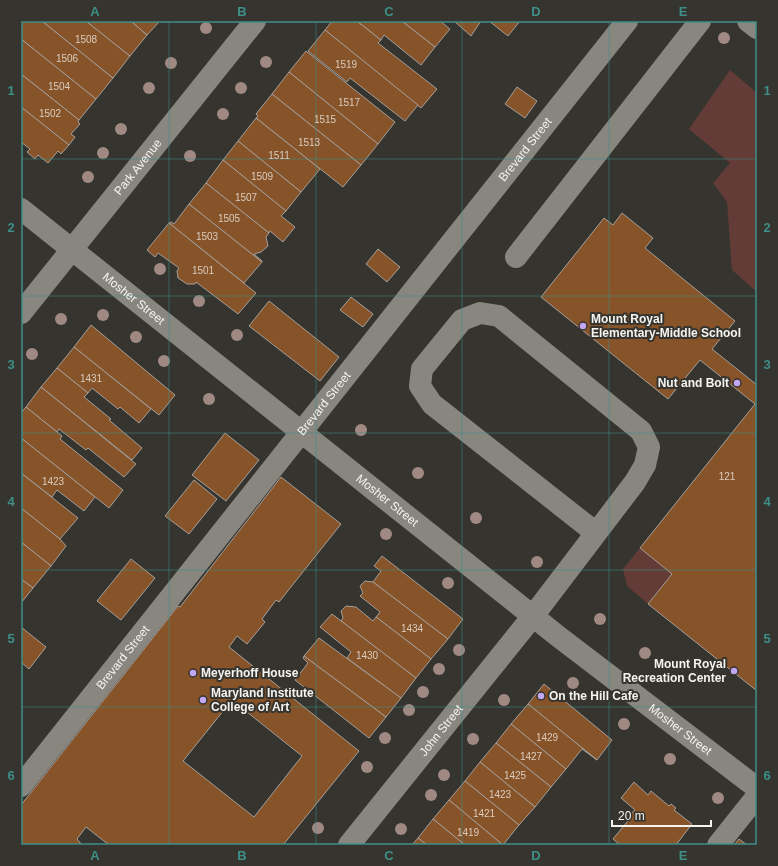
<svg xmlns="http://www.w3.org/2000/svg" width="778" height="866" font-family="Arial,sans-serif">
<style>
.green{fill:#633c37}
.building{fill:#875329;stroke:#a59f9a;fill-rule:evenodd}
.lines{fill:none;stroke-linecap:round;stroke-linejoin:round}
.minor{stroke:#898680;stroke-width:22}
.tree{fill:#a08983}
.grid{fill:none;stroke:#3d8f88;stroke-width:1;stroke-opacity:0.55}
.poi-dot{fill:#c3a7f2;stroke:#36342e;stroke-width:1.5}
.labels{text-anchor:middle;stroke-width:4;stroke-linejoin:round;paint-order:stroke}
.number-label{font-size:10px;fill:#daccbe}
.street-label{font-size:12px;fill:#f5f4f0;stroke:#36342e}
.poi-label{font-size:12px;font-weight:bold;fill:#f5f4f0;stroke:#36342e;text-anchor:start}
.neatline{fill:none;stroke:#3d8f88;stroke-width:1.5}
.grid-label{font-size:13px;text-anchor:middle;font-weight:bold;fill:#3d8f88}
</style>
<rect width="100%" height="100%" fill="#36342e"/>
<g class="green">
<polygon points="730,70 757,93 757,292 732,270 727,202 713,183 730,163 689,129"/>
<polygon points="640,548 672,574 648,604 627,586 623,569"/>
</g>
<g class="building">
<polygon points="23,21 42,21 113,78 96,99 21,39 21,24"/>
<polygon points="42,21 86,21 130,56 113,78"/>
<polygon points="86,21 131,21 147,35 130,56"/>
<polygon points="131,21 160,21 147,35"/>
<polygon points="332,21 357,21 381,40 378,43 437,89 421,108 325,30"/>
<polygon points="357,21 402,21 435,47 421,65 384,35 381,40"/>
<polygon points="402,21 440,21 450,29 435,47"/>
<polygon points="454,21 481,21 471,36"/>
<polygon points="489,21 520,21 508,36"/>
<polygon points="325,30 418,105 405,121 350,78 347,82 308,51"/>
<polygon points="21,39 96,99 79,120 21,74"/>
<polygon points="306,51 395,122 378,144 289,72"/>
<polygon points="289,72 378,144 361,165 272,94"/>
<polygon points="21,74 79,120 78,122 80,124 71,134 75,137 69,145 21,107"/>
<polygon points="517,87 537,101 525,118 505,104"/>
<polygon points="272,94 361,165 343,187 256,118 258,116 256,114"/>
<polygon points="21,107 69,145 61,154 58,151 48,163 38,155 35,159 27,152 30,149 21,142"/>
<polygon points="256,118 320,169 301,192 238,141"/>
<polygon points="238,141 301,192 286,211 223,160"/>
<polygon points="223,160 286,211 281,216 295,227 283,242 270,231 269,233 206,183"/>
<polygon points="206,183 269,233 266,237 268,246 261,252 254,254 262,261 262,262 189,204"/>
<polygon points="189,204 262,262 244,283 169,223 171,222 174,224"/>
<polygon points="622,213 653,238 645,248 735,321 712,349 757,385 757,691 648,604 672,574 640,548 755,404 700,360 668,399 541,297 604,218 613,225"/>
<polygon points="169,223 256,293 238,314 196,282 195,284 187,284 178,278 177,271 179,268 158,253 155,257 147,250"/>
<polygon points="378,249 400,267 387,282 366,264"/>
<polygon points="351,297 373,314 363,327 340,310"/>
<polygon points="269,301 339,357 320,381 249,326"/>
<polygon points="91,325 175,395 159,415 74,347"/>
<polygon points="74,347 151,409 139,423 120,407 118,409 92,388 88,393 57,368"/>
<polygon points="57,368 88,393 84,397 111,419 109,420 142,448 132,460 41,387"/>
<polygon points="41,387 136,464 124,477 88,448 86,450 59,429 57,432 26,407"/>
<polygon points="26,407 62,436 60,439 123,490 109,508 21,438 21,413"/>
<polygon points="225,433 259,460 226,501 192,475"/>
<polygon points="21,438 95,497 84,511 57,490 52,497 21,473"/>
<polygon points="21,473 78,518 60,539 21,508"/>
<path d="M281,477L341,524L279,602L276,600L262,619L265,622L247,644L237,636L229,647L359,751L283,845H109L86,827L77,839L82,845H21V805L178,606L180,607ZM232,700L302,756L254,817L183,761Z"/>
<polygon points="194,480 217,499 189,534 165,516"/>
<polygon points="21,508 60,539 66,546 51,566 21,542"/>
<polygon points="21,542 51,566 33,588 21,579"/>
<polygon points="382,556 463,619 448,639 373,582 381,571 374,566"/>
<polygon points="131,559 155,578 121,620 97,601"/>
<polygon points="21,579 33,588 21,603"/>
<polygon points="365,581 373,582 448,639 431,659 376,617 380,612 360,596 363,593 360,586"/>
<polygon points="346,606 356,607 373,621 376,617 431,659 416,678 341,621 343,618 341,611"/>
<polygon points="332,614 416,678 401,698 347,658 351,652 320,627"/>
<polygon points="21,627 46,647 29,669 21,662"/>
<polygon points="319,638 401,698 386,717 304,656"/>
<polygon points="304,656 386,717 369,738 295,680 308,663 303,658"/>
<polygon points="544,684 612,740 597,760 528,704"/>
<polygon points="528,704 597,760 582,749 566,769 511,724"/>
<polygon points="511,724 566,769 551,787 496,743"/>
<polygon points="496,743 551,787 535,807 480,762"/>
<polygon points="480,762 535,807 519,825 465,781"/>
<polygon points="465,781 519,825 503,845 449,800"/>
<polygon points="634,782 648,795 651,791 669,806 671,804 676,808 674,810 692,824 676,845 620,845 613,839 632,816 629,815 635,810 621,798"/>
<polygon points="449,800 503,845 465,845 433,819"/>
<polygon points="433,819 465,845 427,845 418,838"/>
<polygon points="418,838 427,845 412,845"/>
<polygon points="739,839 747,845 734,845"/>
</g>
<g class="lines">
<g class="minor">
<polyline points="748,21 757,28"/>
<path id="s1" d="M21,209L559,637L757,788"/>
<polyline points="516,257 700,21"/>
<path id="s2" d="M21,313L255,21"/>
<path id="s3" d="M21,786L627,21"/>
<path id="s4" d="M349,845L533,616L635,482L645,465L649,447L641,431L499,316L480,313L462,320L422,369L420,386L432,404L596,533"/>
<polyline points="718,845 757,796"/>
</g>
</g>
<g class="tree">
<circle cx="206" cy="28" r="6"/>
<circle cx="724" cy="38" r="6"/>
<circle cx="266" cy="62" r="6"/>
<circle cx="171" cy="63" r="6"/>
<circle cx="149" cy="88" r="6"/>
<circle cx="241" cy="88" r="6"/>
<circle cx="223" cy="114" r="6"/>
<circle cx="121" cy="129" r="6"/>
<circle cx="103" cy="153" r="6"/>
<circle cx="190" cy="156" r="6"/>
<circle cx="88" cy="177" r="6"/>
<circle cx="160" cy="269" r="6"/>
<circle cx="199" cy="301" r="6"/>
<circle cx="103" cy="315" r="6"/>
<circle cx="61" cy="319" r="6"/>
<circle cx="237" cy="335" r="6"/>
<circle cx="136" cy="337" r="6"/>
<circle cx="32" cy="354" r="6"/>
<circle cx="164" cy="361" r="6"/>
<circle cx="209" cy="399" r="6"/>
<circle cx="361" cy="430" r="6"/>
<circle cx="418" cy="473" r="6"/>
<circle cx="476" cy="518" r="6"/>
<circle cx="386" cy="534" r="6"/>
<circle cx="537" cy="562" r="6"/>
<circle cx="448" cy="583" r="6"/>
<circle cx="600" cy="619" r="6"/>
<circle cx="459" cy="650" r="6"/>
<circle cx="645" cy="653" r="6"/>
<circle cx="439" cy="669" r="6"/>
<circle cx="573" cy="683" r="6"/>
<circle cx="423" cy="692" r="6"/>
<circle cx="504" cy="700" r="6"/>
<circle cx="409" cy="710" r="6"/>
<circle cx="624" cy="724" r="6"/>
<circle cx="385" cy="738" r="6"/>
<circle cx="473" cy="739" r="6"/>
<circle cx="670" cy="759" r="6"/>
<circle cx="367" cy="767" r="6"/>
<circle cx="444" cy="775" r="6"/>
<circle cx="431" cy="795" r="6"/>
<circle cx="718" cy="798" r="6"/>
<circle cx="318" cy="828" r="6"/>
<circle cx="401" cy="829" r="6"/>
</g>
<path class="grid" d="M169,21V845M316,21V845M462,21V845M609,21V845M21,159H757M21,296H757M21,433H757M21,570H757M21,707H757"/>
<g class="poi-dot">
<circle cx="583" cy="326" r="4"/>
<circle cx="737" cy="383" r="4"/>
<circle cx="734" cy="671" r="4"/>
<circle cx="193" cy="673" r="4"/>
<circle cx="541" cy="696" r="4"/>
<circle cx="203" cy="700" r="4"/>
</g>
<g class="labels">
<g class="number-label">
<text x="86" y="43">1508</text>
<text x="67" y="62">1506</text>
<text x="346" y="68">1519</text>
<text x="59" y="90">1504</text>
<text x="349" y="106">1517</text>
<text x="50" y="117">1502</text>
<text x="325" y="123">1515</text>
<text x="309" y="146">1513</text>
<text x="279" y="159">1511</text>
<text x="262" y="180">1509</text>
<text x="246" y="201">1507</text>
<text x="229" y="222">1505</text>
<text x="207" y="240">1503</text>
<text x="203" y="274">1501</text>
<text x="91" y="382">1431</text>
<text x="727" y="480">121</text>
<text x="53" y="485">1423</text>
<text x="412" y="632">1434</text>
<text x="367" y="659">1430</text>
<text x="547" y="741">1429</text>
<text x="531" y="760">1427</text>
<text x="515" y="779">1425</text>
<text x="500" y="798">1423</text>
<text x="484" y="817">1421</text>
<text x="468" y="836">1419</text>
</g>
<g class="street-label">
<text dy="4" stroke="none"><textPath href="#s3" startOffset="812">Brevard Street</textPath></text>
<text dy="4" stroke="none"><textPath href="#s2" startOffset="187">Park Avenue</textPath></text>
<text dy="4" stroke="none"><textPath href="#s1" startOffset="144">Mosher Street</textPath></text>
<text dy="4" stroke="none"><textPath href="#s3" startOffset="488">Brevard Street</textPath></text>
<text dy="4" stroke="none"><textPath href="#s1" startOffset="468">Mosher Street</textPath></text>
<text dy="4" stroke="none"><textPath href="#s3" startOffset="164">Brevard Street</textPath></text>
<text dy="4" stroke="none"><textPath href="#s1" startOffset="840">Mosher Street</textPath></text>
<text dy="4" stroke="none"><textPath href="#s4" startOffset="147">John Street</textPath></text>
</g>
<g class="poi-label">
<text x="591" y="323">Mount Royal<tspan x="591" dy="14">Elementary-Middle School</tspan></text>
<text x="729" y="387" text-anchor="end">Nut and Bolt</text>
<text x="726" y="668" text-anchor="end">Mount Royal<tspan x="726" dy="14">Recreation Center</tspan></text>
<text x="201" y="677">Meyerhoff House</text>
<text x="211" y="697">Maryland Institute<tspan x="211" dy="14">College of Art</tspan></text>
<text x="549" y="700">On the Hill Cafe</text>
</g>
</g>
<rect width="778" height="866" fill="none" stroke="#36342e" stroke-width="44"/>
<path d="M612 820v6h99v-6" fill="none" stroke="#f5f4f0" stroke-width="2"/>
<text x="618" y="820" font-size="12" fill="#f5f4f0" stroke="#36342e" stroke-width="3" paint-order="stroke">20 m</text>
<rect x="22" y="22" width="734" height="822" class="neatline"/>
<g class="grid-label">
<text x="95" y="16">A</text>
<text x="242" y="16">B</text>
<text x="389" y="16">C</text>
<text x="536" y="16">D</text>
<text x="683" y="16">E</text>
<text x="11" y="95">1</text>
<text x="767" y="95">1</text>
<text x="11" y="232">2</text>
<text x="767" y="232">2</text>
<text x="11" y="369">3</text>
<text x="767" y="369">3</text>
<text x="11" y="506">4</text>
<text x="767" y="506">4</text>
<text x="11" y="643">5</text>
<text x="767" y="643">5</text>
<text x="11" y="780">6</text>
<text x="767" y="780">6</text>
<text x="95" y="860">A</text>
<text x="242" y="860">B</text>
<text x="389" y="860">C</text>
<text x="536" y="860">D</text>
<text x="683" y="860">E</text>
</g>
</svg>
